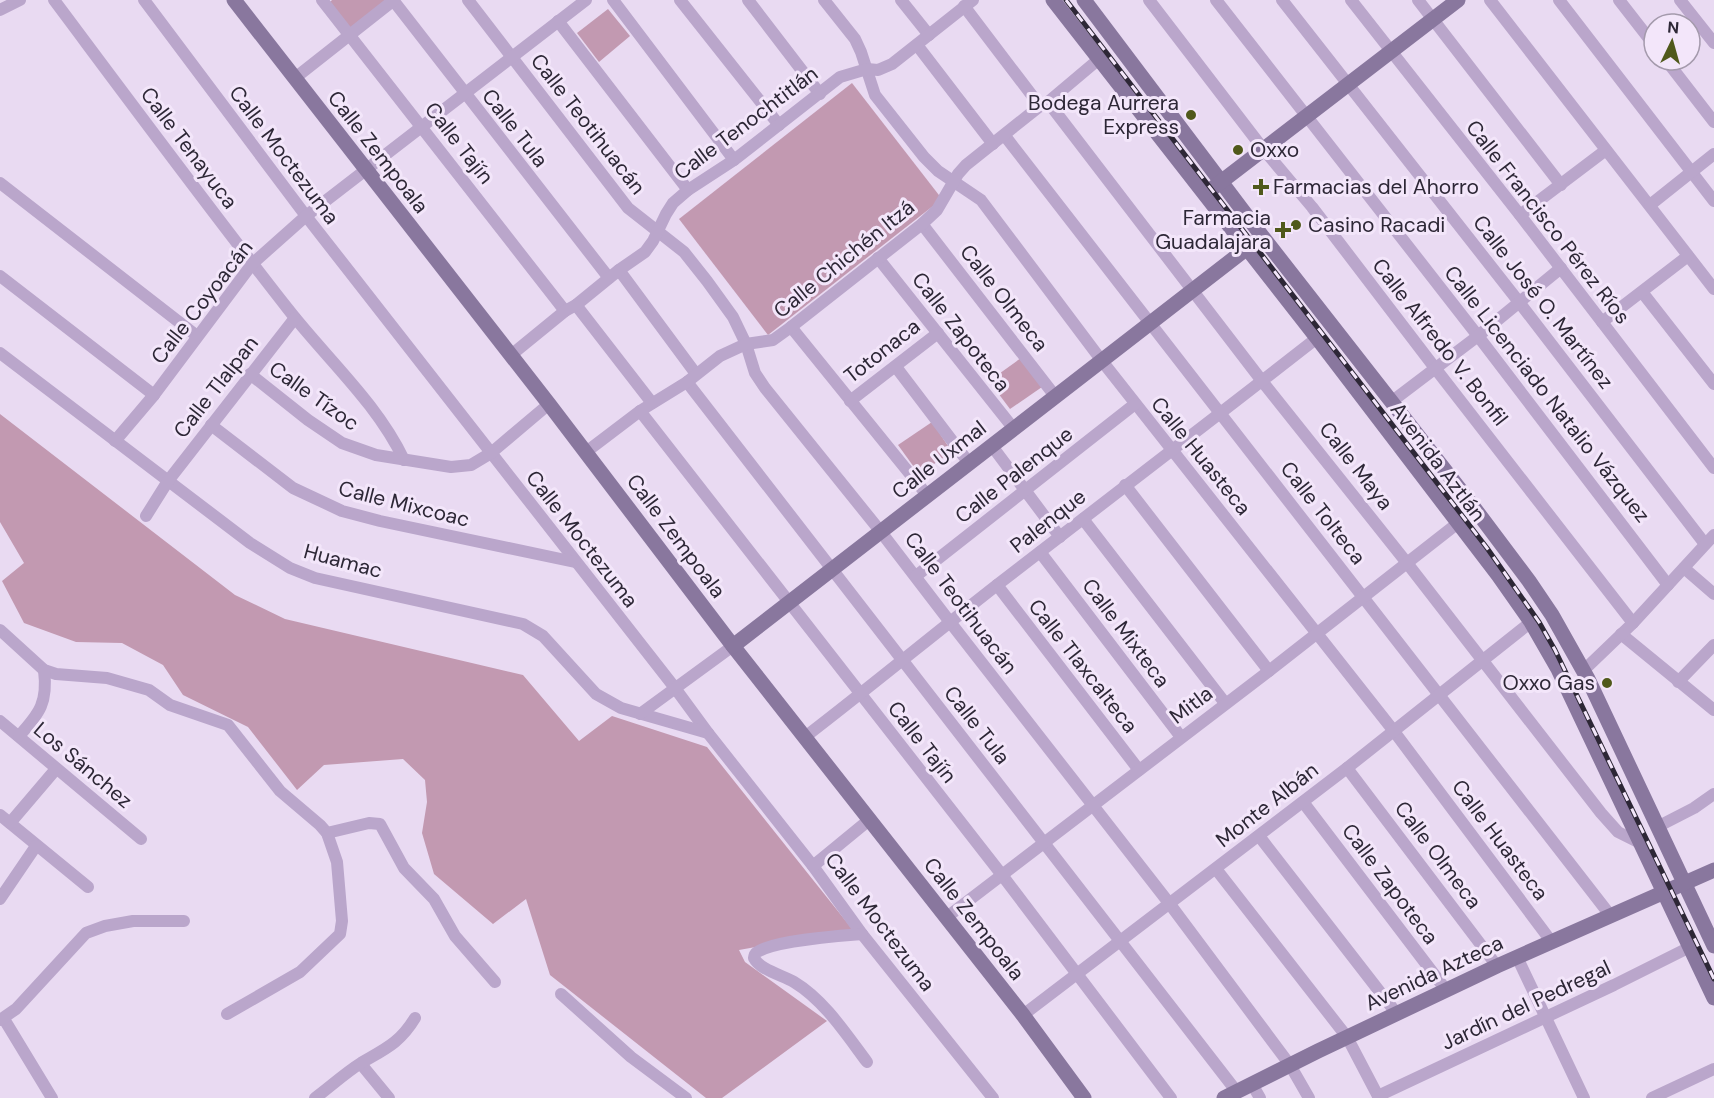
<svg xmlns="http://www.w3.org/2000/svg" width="1714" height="1098" font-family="'DM Sans',sans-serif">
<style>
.green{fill:#c299b1}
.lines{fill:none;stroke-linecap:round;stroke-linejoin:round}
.street{stroke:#baa6cb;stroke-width:12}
.secondary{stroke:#89779e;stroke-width:15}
.rail-casing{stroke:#2d2736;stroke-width:5}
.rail{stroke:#f3e6fa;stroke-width:3;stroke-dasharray:9;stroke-linecap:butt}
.poi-dot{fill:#50591b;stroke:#f3e6fa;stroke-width:2}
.labels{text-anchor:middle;stroke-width:6;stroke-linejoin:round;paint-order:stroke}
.poi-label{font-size:21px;fill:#2d2736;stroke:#f3e6fa;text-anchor:end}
.street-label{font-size:21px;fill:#2d2736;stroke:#f3e6fa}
</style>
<rect width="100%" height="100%" fill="#e9daf2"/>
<g class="green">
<polygon points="332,0 386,0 352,30 330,2"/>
<polygon points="608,9 630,36 599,62 577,33"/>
<polygon points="852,83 942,199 768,335 679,219"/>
<polygon points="1021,358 1042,387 1010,409 989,381"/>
<polygon points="0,414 235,595 285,619 523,675 579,741 612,716 707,747 853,930 739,950 745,962 827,1021 722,1098 706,1098 550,975 526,899 493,924 434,874 422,833 427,802 425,780 403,759 324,765 297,790 248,727 183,695 163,665 122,643 76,642 24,623 2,581 24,563 0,522"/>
<polygon points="932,422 952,452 919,474 898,445"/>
</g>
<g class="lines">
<g class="street">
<path d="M54,0C131,103 208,207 288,309C327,359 377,403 404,460"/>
<polyline points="144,0 306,216 675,688 708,733 813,866 862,934 993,1098"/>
<polyline points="322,0 565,311"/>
<polyline points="393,0 609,278"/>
<polyline points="468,0 628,208 684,252 707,281 733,317 746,344 755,373 765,388 881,532 950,622 1169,903 1290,1065 1309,1098"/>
<polyline points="613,0 734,160"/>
<polyline points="680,0 779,125"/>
<polyline points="748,0 820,94"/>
<polyline points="824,0 855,39 861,52 875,95 924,157 938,171 981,200 1102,361 1393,730 1551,941"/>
<polyline points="901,0 929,35"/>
<polyline points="1149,0 1264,150 1312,207 1435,368 1633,623"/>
<polyline points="1216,0 1478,336 1668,585"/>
<polyline points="1282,0 1519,302 1705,544"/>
<polyline points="1351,0 1520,215 1714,468"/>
<polyline points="1418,0 1561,185"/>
<polyline points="1490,0 1714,289"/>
<polyline points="1559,0 1714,201"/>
<polyline points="1619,0 1654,45"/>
<polyline points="1680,0 1714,43"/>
<polyline points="964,6 1040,106"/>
<polyline points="0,10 20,0"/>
<polyline points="558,21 688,190"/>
<polyline points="917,45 993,144"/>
<polyline points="1666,60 1714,122"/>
<polyline points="295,78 394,0"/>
<polyline points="1048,102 1262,381 1407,563 1601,813 1618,832 1642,844"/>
<path d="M1005,136C1206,396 1409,654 1610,915"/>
<polyline points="0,183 197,336"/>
<polyline points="1650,205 1714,154"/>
<polyline points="1520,215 1606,150"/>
<polyline points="922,224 1055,396"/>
<polyline points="878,258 1014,429"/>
<polyline points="619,270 696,374"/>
<polyline points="0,276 154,395"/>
<polyline points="1642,292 1714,384"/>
<polyline points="576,305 652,403"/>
<polyline points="1602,322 1688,256"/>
<polyline points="791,327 927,495"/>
<polyline points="0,353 250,543 290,568 315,578 523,624 543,636 596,694 621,708 708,733"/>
<polyline points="511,355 565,311 576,305 619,270 645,252 653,241 666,214 673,203 688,190 734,160 840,77 867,69 878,70 892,64 973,0"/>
<polyline points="896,367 969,463"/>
<polyline points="250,374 308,420 342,443 376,455 451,467 471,465 491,453 549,404"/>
<polyline points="687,382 1237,1092"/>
<polyline points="850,401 938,333"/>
<polyline points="1391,402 1478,336 1561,268"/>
<polyline points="640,411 1002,875 1171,1098"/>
<polyline points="211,425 293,488 342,511 380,521 575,562"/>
<polyline points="115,441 154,395 252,264 306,216 586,0"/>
<polyline points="992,446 1060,537"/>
<polyline points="586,452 640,411 687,382 720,356 746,344 773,340 791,327 922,224 937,210 958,174 966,165 1040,106 1048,102 1099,59"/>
<polyline points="1125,485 1269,671"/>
<polyline points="146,516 168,481 295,318"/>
<polyline points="1083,519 1225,703"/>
<polyline points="1040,552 1181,737"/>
<polyline points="1684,568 1714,594"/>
<polyline points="916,576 1135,404"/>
<polyline points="997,585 1139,770"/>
<polyline points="0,630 44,670 56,674 107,678 149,690 170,705 228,725 280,791 320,825 327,833 337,862 342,921 340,934 300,972 227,1014"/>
<polyline points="1621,634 1714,710"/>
<polyline points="1584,670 1633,623 1714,535"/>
<polyline points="1678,682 1714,645"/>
<polyline points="640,714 733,646"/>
<polyline points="0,721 141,839"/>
<path d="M19,736C40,713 48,702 44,670"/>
<path d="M805,737C870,687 933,635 997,585C1104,502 1211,421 1317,338"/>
<polyline points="1347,768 1497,966"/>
<polyline points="1303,802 1446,990"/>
<polyline points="0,815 88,887"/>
<polyline points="10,823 56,769"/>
<polyline points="1657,827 1694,808 1714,794"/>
<polyline points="327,833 369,823 380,824 404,868 434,899 455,936 495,982"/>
<polyline points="1259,836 1397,1014"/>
<polyline points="813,866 869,820"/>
<polyline points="1216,869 1347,1037 1379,1098"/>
<polyline points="0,899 36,846"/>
<polyline points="947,917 1269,671 1458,523"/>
<path d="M862,934C838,936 779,940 759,951C754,953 755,954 754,958C760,970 782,975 794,982C824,1000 846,1034 867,1062"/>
<polyline points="1517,957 1584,1098"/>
<polyline points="561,994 631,1057 686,1098"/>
<polyline points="1023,1015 1347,768 1531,622"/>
<polyline points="4,1019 52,1098"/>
<polyline points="0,1020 16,1009 86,933 105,926 133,921 184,921"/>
<polyline points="361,1064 389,1098"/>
<polyline points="1252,1084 1260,1098"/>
<polyline points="1378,1096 1614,985 1690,947"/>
<path d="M315,1098C330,1087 345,1073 361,1063C385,1049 400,1043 415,1018"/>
<polyline points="1652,1098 1714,1069"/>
</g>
<g class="secondary">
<polyline points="234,0 549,404 733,646 1023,1015 1084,1098"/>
<polyline points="1053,0 1317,338 1498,575 1531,622 1558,669 1714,998"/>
<polyline points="1084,0 1262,236 1466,497 1529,581 1552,615 1588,679 1714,946"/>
<polyline points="1213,188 1458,0"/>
<polyline points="733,646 1255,242"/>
<polyline points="1224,1098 1318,1051 1497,966 1714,870"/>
</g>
<g class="rail-casing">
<polyline id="rail" points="1066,0 1487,548 1539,622 1555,650 1714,979"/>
</g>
<use href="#rail" class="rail"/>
</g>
<g class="poi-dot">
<circle cx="1191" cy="115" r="6"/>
<circle cx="1238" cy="150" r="6"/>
<path d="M1258 178h6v6h6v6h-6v6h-6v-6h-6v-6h6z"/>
<circle cx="1296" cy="225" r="6"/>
<path d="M1280 221h6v6h6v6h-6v6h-6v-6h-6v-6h6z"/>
<circle cx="1607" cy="683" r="6"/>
</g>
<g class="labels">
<g class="poi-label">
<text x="1179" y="110">Bodega Aurrera<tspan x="1179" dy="24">Express</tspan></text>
<text x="1250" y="157" text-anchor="start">Oxxo</text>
<text x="1273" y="194" text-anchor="start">Farmacias del Ahorro</text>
<text x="1271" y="225">Farmacia<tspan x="1271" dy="24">Guadalajara</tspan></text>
<text x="1308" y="232" text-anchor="start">Casino Racadi</text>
<text x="1595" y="690">Oxxo Gas</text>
</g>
<g class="street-label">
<text transform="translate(746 123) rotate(-37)" y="7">Calle Tenochtitlán</text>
<text transform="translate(588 124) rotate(52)" y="7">Calle Teotihuacán</text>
<text transform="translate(515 128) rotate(52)" y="7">Calle Tula</text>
<text transform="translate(459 143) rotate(52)" y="7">Calle Tajín</text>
<text transform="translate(189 148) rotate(53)" y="7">Calle Tenayuca</text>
<text transform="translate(378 152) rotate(52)" y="7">Calle Zempoala</text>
<text transform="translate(284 155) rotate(53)" y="7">Calle Moctezuma</text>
<text transform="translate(1548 222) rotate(52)" y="7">Calle Francisco Pérez Ríos</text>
<text transform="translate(844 259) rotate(-39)" y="7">Calle Chichén Itzá</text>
<text transform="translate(1004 298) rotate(52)" y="7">Calle Olmeca</text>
<text transform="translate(202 302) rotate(-52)" y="7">Calle Coyoacán</text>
<text transform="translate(1543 302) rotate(52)" y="7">Calle José O. Martínez</text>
<text transform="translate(961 332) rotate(52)" y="7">Calle Zapoteca</text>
<text transform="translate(1440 342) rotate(52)" y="7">Calle Alfredo V. Bonfil</text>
<text transform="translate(882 351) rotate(-38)" y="7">Totonaca</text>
<text transform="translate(216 387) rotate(-52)" y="7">Calle Tlalpan</text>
<text transform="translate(1547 394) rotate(52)" y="7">Calle Licenciado Natalio Vázquez</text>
<text transform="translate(314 396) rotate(35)" y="7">Calle Tízoc</text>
<text transform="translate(1201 456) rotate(51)" y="7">Calle Huasteca</text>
<text transform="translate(939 460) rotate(-38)" y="7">Calle Uxmal</text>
<text transform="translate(1438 462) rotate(53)" y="7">Avenida Aztlán</text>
<text transform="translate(1356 466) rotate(52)" y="7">Calle Maya</text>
<text transform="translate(1014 475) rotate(-38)" y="7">Calle Palenque</text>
<text transform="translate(404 504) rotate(14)" y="7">Calle Mixcoac</text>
<text transform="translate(1323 513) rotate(52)" y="7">Calle Tolteca</text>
<text transform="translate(1048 521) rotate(-38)" y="7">Palenque</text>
<text transform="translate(676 536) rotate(53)" y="7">Calle Zempoala</text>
<text transform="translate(582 539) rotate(52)" y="7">Calle Moctezuma</text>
<text transform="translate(343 561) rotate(15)" y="7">Huamac</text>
<text transform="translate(961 603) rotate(53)" y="7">Calle Teotihuacán</text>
<text transform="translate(1126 633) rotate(53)" y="7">Calle Mixteca</text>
<text transform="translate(1083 666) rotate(52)" y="7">Calle Tlaxcalteca</text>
<text transform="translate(1191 705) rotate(-37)" y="7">Mitla</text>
<text transform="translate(977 725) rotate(52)" y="7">Calle Tula</text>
<text transform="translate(922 742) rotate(52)" y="7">Calle Tajín</text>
<text transform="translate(83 765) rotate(40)" y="7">Los Sánchez</text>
<text transform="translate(1267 805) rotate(-38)" y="7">Monte Albán</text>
<text transform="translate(1500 840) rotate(53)" y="7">Calle Huasteca</text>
<text transform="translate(1438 855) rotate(53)" y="7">Calle Olmeca</text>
<text transform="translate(1390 884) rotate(53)" y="7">Calle Zapoteca</text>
<text transform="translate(974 919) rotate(52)" y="7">Calle Zempoala</text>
<text transform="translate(880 922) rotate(53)" y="7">Calle Moctezuma</text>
<text transform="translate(1434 973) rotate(-25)" y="7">Avenida Azteca</text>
<text transform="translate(1526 1005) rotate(-25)" y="7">Jardín del Pedregal</text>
</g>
</g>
<g transform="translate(1672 42) rotate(5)"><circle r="28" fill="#f3e6fa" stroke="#a49aac" stroke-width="1.5"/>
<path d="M0-4.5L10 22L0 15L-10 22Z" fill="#50591b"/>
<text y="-9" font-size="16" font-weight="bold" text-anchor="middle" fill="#2d2736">N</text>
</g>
</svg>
